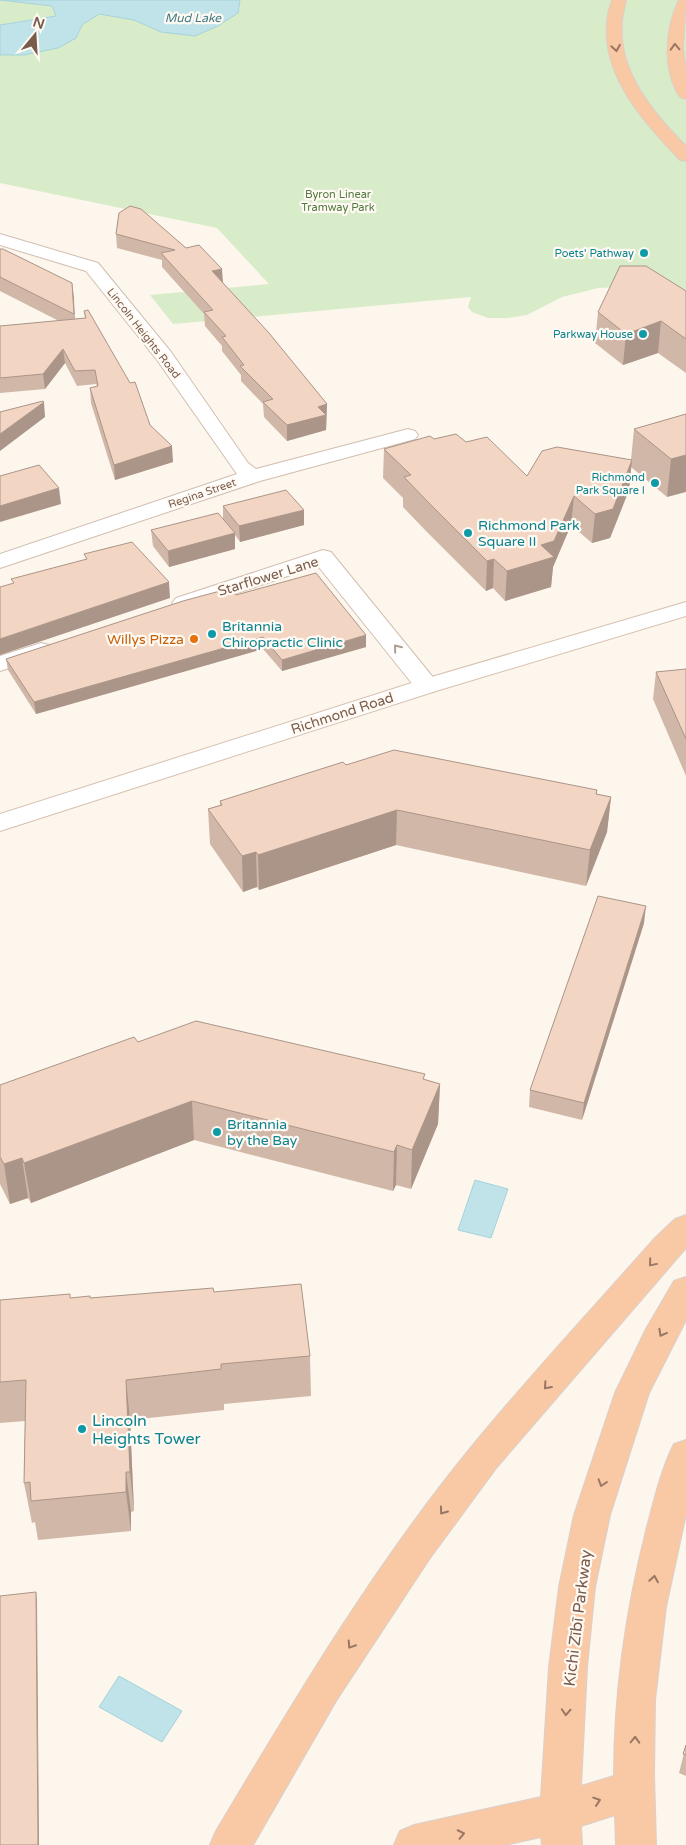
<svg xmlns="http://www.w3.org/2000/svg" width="686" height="1845" font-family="'Varela Round',sans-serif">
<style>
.green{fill:#d8ecc9}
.water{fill:#bfe3e8;stroke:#a5d3da}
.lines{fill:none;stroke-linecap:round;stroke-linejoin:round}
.minor-casing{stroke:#d1beb0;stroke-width:2}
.secondary-casing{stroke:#d6c0b0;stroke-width:2}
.trunk-casing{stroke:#dad1cd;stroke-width:2}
.minor{fill:#fff;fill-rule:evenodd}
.secondary{fill:#fff;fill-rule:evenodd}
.trunk{fill:#f9c8a4;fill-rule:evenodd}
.wall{fill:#d1b7a8}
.shaded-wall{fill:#aa9588}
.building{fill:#f3d5c3;stroke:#aa9588}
.oneway{stroke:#9a7763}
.oneway2{stroke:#af9d94}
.culture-dot{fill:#0f9aa8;stroke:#fffaf3;stroke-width:2}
.food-dot{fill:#e8710a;stroke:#fffaf3;stroke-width:2}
.labels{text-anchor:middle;stroke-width:4.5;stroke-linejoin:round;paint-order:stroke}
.far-park-label{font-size:11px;fill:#537a41;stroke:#fffaf3}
.far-culture-label{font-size:11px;fill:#0d838f;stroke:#fffaf3;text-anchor:end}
.far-street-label{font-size:11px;fill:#7a5c4d;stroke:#fffaf3}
.far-water-label{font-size:12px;font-style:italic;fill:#437c86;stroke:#fffaf3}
.culture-label{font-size:14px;fill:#0d838f;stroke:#fffaf3;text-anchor:start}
.street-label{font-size:14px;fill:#7a5c4d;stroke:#fffaf3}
.food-label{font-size:14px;fill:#c56008;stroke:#fffaf3;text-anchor:end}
.near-culture-label{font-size:16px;fill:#0d838f;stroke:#fffaf3;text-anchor:start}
.near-street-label{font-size:16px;fill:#7a5c4d;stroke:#fffaf3}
</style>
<rect width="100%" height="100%" fill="#fdf6ec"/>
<g class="green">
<polygon points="0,0 52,6 56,16 0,25"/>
<polygon points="239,0 686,0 686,313 618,287 598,288 562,297 527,315 508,318 488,318 472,312 468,307 471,297 173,324 150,295 269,284 217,228 0,183 0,55 24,55 76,38 82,25 99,14 134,20 161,32"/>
</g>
<g class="water">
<polygon points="0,0 240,0 238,13 218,26 195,36 161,32 134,20 99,14 82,25 76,38 58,48 24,55 0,55 0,25 56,16 52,6"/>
<polygon points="475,1180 508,1189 491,1238 458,1230"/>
<polygon points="119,1676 182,1711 162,1742 99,1707"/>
</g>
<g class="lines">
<g class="minor-casing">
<g id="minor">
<polygon points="0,234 98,263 171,352 248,463 256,469 408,429 415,431 418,435 415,439 260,481 0,568 0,554 237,474 157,360 86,271 0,245"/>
<polygon points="323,550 331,552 436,681 439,686 436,691 427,693 418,691 318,566 192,608 184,610 176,608 172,603 176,598"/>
<polygon points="41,643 49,645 53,650 49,655 0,671 0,656"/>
</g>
</g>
<g class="secondary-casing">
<polygon id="secondary" points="686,602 686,616 436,691 0,831 0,814 418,681"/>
</g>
<g class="trunk-casing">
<g id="trunk">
<path d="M612,0H626C625,7 622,15 622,23C618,72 654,114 686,146V161L680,160C645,123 602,77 607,23C607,15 610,7 612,0Z"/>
<path d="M679,0H686L683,48L686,71V99L680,97C662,70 665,28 679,0Z"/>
<path d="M686,1215V1248L497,1467L430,1558L336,1701L253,1845H210L216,1831C295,1699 375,1564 473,1445C531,1374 594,1307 655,1238L675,1219Z"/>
<path d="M686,1277V1320L649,1393L610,1515L595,1587L587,1667L581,1786L614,1776C614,1692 626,1609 647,1527C654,1500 661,1470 674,1444L686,1440V1514L666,1607L655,1700L654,1773L656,1845H616L615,1815L581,1826L582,1845H542L541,1837L505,1845H394L400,1831L414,1825L541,1797L549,1667L559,1587L574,1515L615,1393L646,1329L674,1281Z"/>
</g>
</g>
<use href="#minor" class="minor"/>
<use href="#secondary" class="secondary"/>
<use href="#trunk" class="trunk"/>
</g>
<g class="wall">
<polygon points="119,213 223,283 327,404 326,430 287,441 264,417 263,404 241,381 241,375 222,351 222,346 205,326 204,314 162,267 162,260 117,248 116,234"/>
<polygon points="0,249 72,283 75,319 85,318 84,311 150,425 173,462 115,480 91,403 90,388 97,386 96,384 77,386 65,363 45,389 0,393 0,326 59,321 0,291"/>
<polygon points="686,291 686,373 658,353 623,365 595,343 598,312"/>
<polygon points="686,414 667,497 631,467 629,490 610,538 592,543 571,525 553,567 551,587 505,601 493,588 486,591 426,531 403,507 403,498 383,478 384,449 434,439 466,442 527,476 631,460 634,429"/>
<polygon points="223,506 304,525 240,542 235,535 235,549 169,567 153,546 151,530 223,520"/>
<polygon points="236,595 366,647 282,671 263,649 36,714 8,670 6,659"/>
<polygon points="686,669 686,776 653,699 656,672"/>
<polygon points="346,765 597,790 597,794 611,797 607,832 586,886 396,845 259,890 257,887 243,892 210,844 208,809 220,805 220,801"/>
<polygon points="644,923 582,1120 529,1107 530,1090"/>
<polygon points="138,1042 425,1080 440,1084 438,1124 411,1189 396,1185 393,1191 194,1140 31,1203 28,1198 10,1204 0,1184 0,1085"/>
<polygon points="214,1292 310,1356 311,1396 224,1404 224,1410 130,1420 134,1511 131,1512 131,1531 38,1540 35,1522 32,1523 24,1483 25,1421 0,1423 0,1300 70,1298 90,1298"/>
<polygon points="686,1745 686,1776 679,1773"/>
</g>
<g class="shaded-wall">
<polygon points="222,269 223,283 212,271"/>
<polygon points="72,283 74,298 75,329 74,314"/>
<polygon points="661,321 658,353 623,365 626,334"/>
<polygon points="63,349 65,363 45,389 43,374"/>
<polygon points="44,402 45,417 0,451 0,434"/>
<polygon points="327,404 326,430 287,441 287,425 318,407"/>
<polygon points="172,446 173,462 115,480 114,465"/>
<polygon points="686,455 686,492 667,497 671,459"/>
<polygon points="632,460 629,490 610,538 592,543 595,514"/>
<polygon points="59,488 61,504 0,522 0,506"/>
<polygon points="574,496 571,525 553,567 551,587 505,601 507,571"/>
<polygon points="304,510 304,525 240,542 239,526"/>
<polygon points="235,533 235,549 169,567 168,551"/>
<polygon points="494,559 493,588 486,591 487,561"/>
<polygon points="169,582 170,598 0,655 0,639"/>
<polygon points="366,635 366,647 282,671 282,660"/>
<polygon points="263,637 263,649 36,714 34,702"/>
<polygon points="611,797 607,832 586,886 590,850"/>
<polygon points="397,810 396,845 259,890 258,855"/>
<polygon points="256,852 257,887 243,892 242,856"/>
<polygon points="646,906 644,923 582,1120 584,1103"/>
<polygon points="440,1084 438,1124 411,1189 412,1150"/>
<polygon points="192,1101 194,1140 31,1203 24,1163"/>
<polygon points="397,1145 396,1185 393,1191 394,1152"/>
<polygon points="22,1158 28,1198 10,1204 4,1164"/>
<polygon points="126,1380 130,1420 134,1511 130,1472"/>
<polygon points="126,1472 131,1512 131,1531 126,1492"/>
<polygon points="36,1592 37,1600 39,1845 38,1845"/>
</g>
<g class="building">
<polygon points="130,206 141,209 186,248 199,245 222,269 212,271 269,333 327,404 318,407 326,415 287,425 263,402 273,399 240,366 244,365 222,337 226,336 204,312 213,310 161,253 175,250 116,234 119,213"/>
<polygon points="0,249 3,249 72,283 74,314 0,277"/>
<polygon points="620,266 646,266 686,291 686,339 661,321 626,334 598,312"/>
<polygon points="88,310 130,383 135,382 150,425 172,446 114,465 90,388 98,386 95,370 75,371 63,349 43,374 0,378 0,326 86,318 84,311"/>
<polygon points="43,401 44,402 0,434 0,412"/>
<polygon points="686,414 686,455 671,459 634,429"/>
<polygon points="456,434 466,442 487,437 527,476 542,451 557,447 632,460 613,509 595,514 574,496 554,541 541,545 554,557 507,571 494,559 487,561 427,501 404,477 411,475 384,449 430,436 434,439"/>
<polygon points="39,465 59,488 0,506 0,476"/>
<polygon points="286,490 304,510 239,526 223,506"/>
<polygon points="218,513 235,533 168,551 151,530"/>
<polygon points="132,542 169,582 0,639 0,587 14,583 11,579 87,559 84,554"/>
<polygon points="316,573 366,635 282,660 263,637 34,702 6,659 183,601 231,588 236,595"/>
<polygon points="686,669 686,739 656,672"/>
<polygon points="394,750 597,790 596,794 611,797 590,850 397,810 258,855 256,852 242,856 208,809 222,805 220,801 343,762 346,765"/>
<polygon points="598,896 646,906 584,1103 530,1090"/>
<polygon points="196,1021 425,1074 423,1079 440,1084 412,1150 397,1145 394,1152 192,1101 24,1163 22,1158 4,1164 0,1157 0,1085 134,1037 138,1042"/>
<polygon points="301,1284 310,1356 221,1364 221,1369 126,1380 130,1472 126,1472 126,1492 31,1501 30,1482 24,1483 26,1380 0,1382 0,1300 70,1294 70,1298 90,1296 90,1298 213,1288 214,1292"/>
<polygon points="36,1592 38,1845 0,1845 0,1596"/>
<polygon points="686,1745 686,1755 683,1754"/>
</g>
<defs><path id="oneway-chevron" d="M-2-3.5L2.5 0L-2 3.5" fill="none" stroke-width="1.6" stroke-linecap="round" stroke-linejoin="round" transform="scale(1.25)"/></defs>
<g class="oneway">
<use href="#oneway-chevron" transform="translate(675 47) rotate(-92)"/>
<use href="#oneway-chevron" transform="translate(616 48) rotate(81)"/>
<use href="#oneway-chevron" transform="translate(652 1263) rotate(130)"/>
<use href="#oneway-chevron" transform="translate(662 1333) rotate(119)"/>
<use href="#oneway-chevron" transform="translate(547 1386) rotate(132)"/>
<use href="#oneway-chevron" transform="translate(602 1483) rotate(108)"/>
<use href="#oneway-chevron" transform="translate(443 1511) rotate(126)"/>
<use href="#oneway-chevron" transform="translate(654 1579) rotate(-81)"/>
<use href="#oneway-chevron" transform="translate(351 1645) rotate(123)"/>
<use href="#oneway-chevron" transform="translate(566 1712) rotate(93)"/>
<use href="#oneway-chevron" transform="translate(635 1740) rotate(-88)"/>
<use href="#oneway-chevron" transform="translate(597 1801) rotate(-18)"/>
<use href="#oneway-chevron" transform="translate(461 1834) rotate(-12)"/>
</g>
<use class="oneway2" href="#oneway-chevron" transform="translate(397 648) rotate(-129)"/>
<g class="culture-dot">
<circle cx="644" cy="253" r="5"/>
<circle cx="643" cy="334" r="5"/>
<circle cx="655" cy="483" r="5"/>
<circle cx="468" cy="533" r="5"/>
<circle cx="212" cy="634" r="5"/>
<circle cx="217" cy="1132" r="5"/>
<circle cx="82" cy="1429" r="5"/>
</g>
<circle class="food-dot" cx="194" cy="639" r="5"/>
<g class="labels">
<g class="far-park-label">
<text x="338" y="198">Byron Linear<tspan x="338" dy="13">Tramway Park</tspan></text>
</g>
<g class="far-culture-label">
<text x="634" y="257">Poets' Pathway</text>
<text x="633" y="338">Parkway House</text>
<text x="645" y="481">Richmond<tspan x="645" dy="13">Park Square I</tspan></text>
</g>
<g class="far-street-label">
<text transform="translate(144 333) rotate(52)" y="4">Lincoln Heights Road</text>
<text transform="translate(202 493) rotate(-19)" y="4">Regina Street</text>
</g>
<g class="far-water-label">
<text x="193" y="22">Mud Lake</text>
</g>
<g class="culture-label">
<text x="478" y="530">Richmond Park<tspan x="478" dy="16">Square II</tspan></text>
<text x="222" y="631">Britannia<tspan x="222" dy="16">Chiropractic Clinic</tspan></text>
<text x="227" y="1129">Britannia<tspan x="227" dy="16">by the Bay</tspan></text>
</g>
<g class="street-label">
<text transform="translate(268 576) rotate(-17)" y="5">Starflower Lane</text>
<text transform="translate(342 713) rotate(-18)" y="5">Richmond Road</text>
</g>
<g class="food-label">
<text x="184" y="644">Willys Pizza</text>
</g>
<g class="near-culture-label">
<text x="92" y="1426">Lincoln<tspan x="92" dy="18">Heights Tower</tspan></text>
</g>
<g class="near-street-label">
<text transform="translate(577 1618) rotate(-83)" y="6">Kichi Zībī Parkway</text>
</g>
</g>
<g transform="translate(35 35) rotate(18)" stroke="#fffaf3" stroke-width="4" paint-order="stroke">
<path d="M0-4L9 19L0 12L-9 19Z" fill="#7a5c4d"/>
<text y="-8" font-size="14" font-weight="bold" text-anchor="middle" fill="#7a5c4d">N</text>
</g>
</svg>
